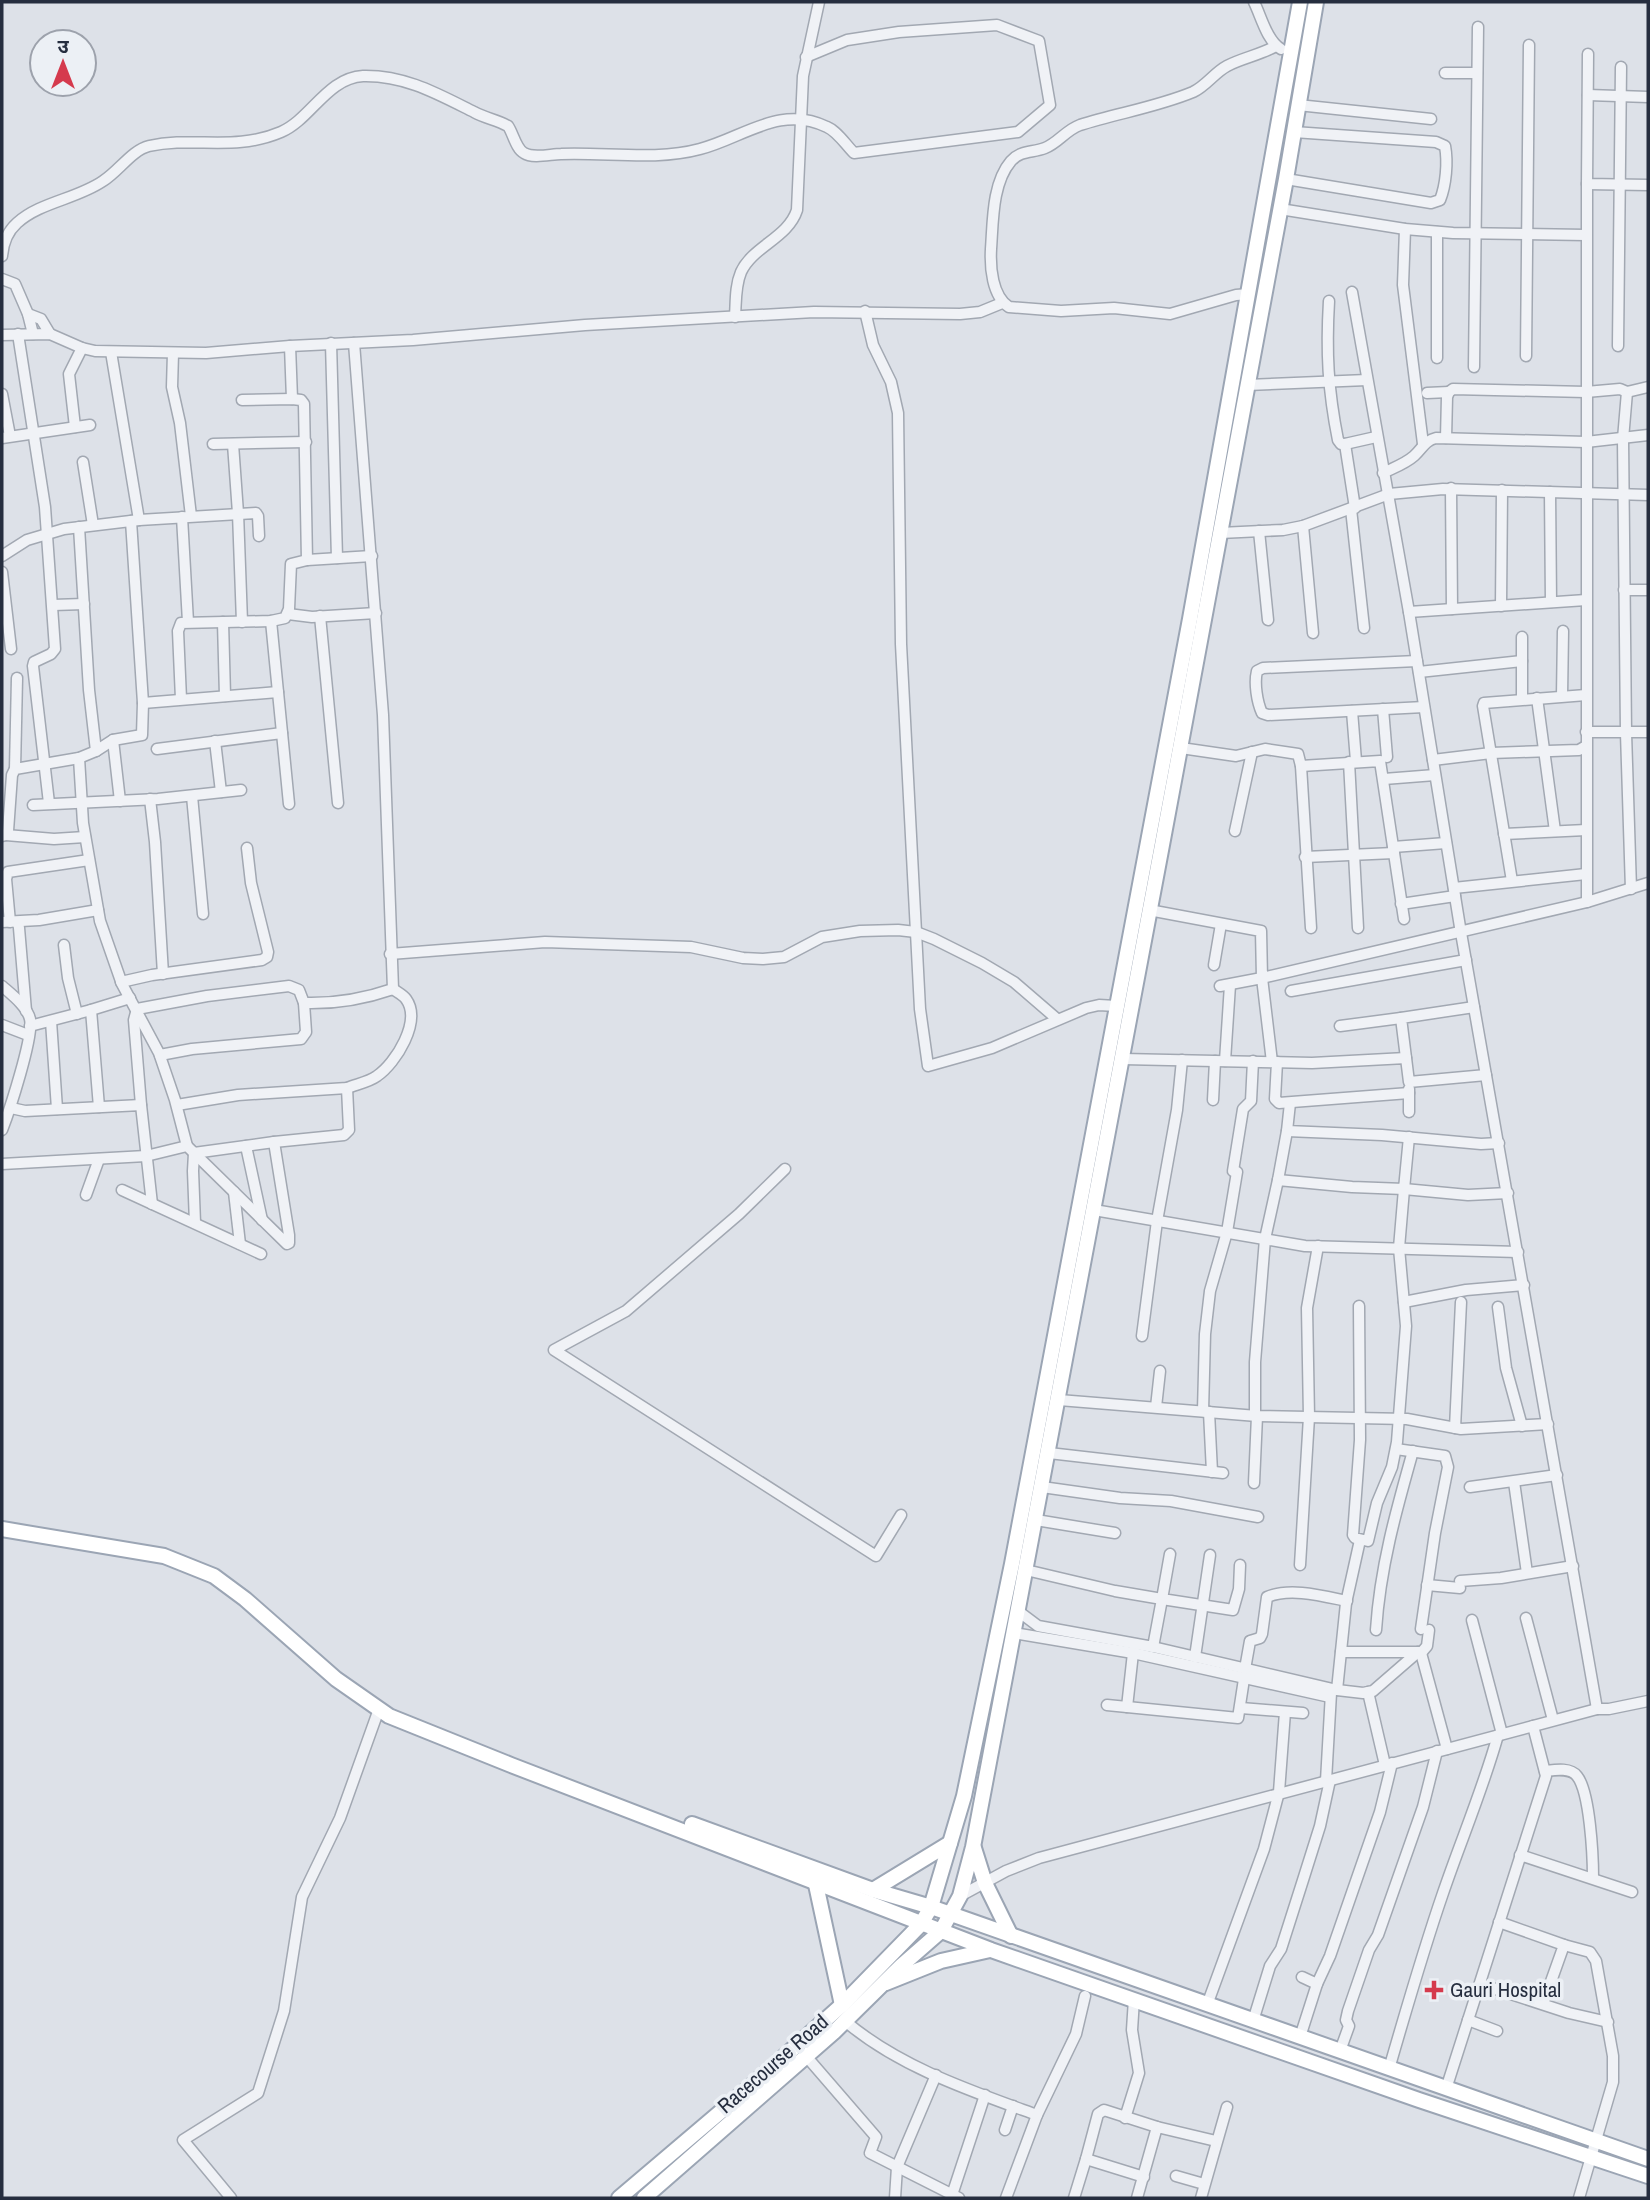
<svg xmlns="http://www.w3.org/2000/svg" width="1650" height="2200" font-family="'Archivo Narrow','Noto Sans Devanagari',sans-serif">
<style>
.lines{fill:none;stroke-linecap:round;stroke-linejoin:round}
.minor-casing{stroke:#a2a8b2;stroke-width:13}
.primary-casing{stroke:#9ba5b4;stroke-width:18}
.minor{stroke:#f0f2f6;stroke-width:10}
.primary{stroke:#fff;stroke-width:14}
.poi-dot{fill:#d53a4d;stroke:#ecf0f5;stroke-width:2.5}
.labels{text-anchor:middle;stroke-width:7;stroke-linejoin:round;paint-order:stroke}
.poi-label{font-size:21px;fill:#262e3f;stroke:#ecf0f5;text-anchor:start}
.street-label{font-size:21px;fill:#262e3f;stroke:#ecf0f5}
</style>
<rect width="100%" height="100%" fill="#dde1e8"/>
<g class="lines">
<g class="minor-casing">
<g id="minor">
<path d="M1254,2C1261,16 1267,41 1281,49"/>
<polyline points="1588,54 1587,184 1648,185"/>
<polyline points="1445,73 1477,73"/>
<polyline points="1588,95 1648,97"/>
<polyline points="1298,105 1431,119"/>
<path d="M1286,179L1431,203L1440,200C1446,185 1448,162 1445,146L1436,142L1294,132"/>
<polyline points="1587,184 1587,902"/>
<polyline points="1280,209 1405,229 1453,233 1586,235"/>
<polyline points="1405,229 1403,285 1423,444"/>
<polyline points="1437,232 1437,358"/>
<path d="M2,256C3,243 7,232 17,223C40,202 77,199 103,181C118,172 132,150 149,146C194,136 234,152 281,132C311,119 327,78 363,76C405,75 438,94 474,112C485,118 497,120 508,126C513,133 516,149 524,153C533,159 551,154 561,154C606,152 656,161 700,149C743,138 780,104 827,127C837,131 846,145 854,153L1018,132L1050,105L1039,41L997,25L899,32L847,40L806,57"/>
<polyline points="2,279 15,284 28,314 33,334"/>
<polyline points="1352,292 1409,612 1460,927 1597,1709"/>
<path d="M1249,294L1236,295L1170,314L1114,308L1061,311L1009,307C992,296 990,267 991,249C993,222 992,183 1011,161C1021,150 1032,153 1045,148C1058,143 1066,130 1080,125C1118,113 1157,107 1193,92C1206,86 1214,73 1227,66C1242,58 1260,55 1276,46"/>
<path d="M1329,301C1326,352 1328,390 1338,440L1341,444H1345L1376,437"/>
<polyline points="865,311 873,345 891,382 898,413 901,644 920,1009 928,1066 992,1048 1086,1008 1099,1005 1116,1006"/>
<polyline points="28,314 41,319 50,334"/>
<path d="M735,317C736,302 735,286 741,272C753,246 788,238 797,210L803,76L819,2"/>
<polyline points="18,334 45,507 55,649 51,654 34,662 33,666 49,803"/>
<polyline points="2,335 50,334 82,348 95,351 206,353 290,346 413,340 585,325 814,312 960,314 980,312 1002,303"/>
<polyline points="331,343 337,558"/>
<polyline points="354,343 383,715 393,989"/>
<polyline points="290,346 292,399"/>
<polyline points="1618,346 1621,67"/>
<polyline points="111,352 139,520"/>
<polyline points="173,353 172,387 180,423 191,516"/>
<polyline points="1526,356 1529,45"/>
<polyline points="1474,367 1478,27"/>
<polyline points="1247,385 1367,380"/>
<polyline points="1627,392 1623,439 1626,733 1631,889"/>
<polyline points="1427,393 1449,392"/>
<polyline points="2,394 10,436"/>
<polyline points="75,427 69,374 82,348"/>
<polyline points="2,438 90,425"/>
<polyline points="1446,438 1447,397 1449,392 1453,389 1586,392 1620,389 1627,392 1648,387"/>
<polyline points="213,444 306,442"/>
<polyline points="233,444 238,513 242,622"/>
<polyline points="1345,444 1355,508"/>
<polyline points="83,462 93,525"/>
<path d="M1383,473C1393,468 1405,464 1414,456C1423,448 1424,441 1436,438L1586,442L1648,435"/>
<polyline points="1451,488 1452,609"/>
<polyline points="1550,492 1551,602"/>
<polyline points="1351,509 1364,628"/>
<polyline points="182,517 188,622"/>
<polyline points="1303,526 1313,633"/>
<polyline points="79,527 89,690 96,751"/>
<polyline points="1259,531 1268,620"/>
<polyline points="1220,533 1283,530 1303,526 1389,494 1443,489 1648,495"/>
<polyline points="2,556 27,540 64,529 139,520 256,513 258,516 259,536"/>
<polyline points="307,560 372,556"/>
<polyline points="2,572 11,649"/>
<polyline points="1624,590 1648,590"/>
<polyline points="53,605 84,604"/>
<polyline points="1501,606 1502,490"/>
<polyline points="1409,612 1586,600"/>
<polyline points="288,614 312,617 376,613"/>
<polyline points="320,616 338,803"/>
<polyline points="271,621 289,804"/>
<polyline points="223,622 225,696"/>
<polyline points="1522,637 1522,699"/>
<path d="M1417,661L1263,668L1257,671C1254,683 1257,702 1262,713L1268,715L1424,707"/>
<polyline points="1419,672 1522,661"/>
<polyline points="1562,696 1563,631"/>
<polyline points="1537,698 1555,831"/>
<polyline points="181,699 178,631 181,623 271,621 285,618 289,609 291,564 307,560 304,404 301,400 292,399 242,400"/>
<polyline points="143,703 278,692"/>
<polyline points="1383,709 1387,757"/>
<polyline points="1352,711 1356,761"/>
<polyline points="1586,732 1648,732"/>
<polyline points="113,740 120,801"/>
<polyline points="215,741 221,792"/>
<polyline points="1181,748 1236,756 1265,749 1298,754 1301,766 1311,928"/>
<polyline points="157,749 282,733"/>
<polyline points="79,758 83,823 100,921 122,984 159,1053 175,1100 187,1146"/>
<polyline points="1433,760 1491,753 1579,750 1586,746"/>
<polyline points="1349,762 1358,928"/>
<polyline points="1301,766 1380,761 1404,919"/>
<polyline points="15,769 17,678"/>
<polyline points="1384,779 1435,775"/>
<polyline points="192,796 203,914"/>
<polyline points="150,799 155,842 163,974"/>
<polyline points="33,805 158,799 241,790"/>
<polyline points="1235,831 1252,752"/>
<polyline points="1504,834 1586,830"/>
<polyline points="6,835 54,839 85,837"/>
<polyline points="2,836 6,835 8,831 12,775 15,769 79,758 96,751 113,740 142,735 143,703 131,521"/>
<polyline points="1393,847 1446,843"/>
<polyline points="1305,857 1394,853"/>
<polyline points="1512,881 1483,706 1484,703 1586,695"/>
<polyline points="1454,888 1586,874"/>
<polyline points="1401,904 1455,896"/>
<polyline points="1149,910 1261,931 1262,978 1587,902 1648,883"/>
<polyline points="2,922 39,920 98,910"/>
<polyline points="10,922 6,879 8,872 89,860"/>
<polyline points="15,922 18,922 19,928 26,1011"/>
<polyline points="64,945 68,978 77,1014"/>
<polyline points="390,954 545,942 691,947 743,958 763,959 784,957 822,937 860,931 898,930 916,932 934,939 982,963 1014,982 1057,1019"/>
<polyline points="1214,965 1221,924"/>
<polyline points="121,982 152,975 262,960 267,957 268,952 251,883 247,848"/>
<path d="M2,986C11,994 27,1006 30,1019C34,1036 9,1112 2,1130"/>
<polyline points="1220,986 1262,978 1272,1062"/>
<polyline points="1291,991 1466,960"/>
<polyline points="51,1021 57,1109"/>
<polyline points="2,1025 28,1035"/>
<polyline points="30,1026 91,1010"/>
<polyline points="1340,1026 1401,1018"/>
<polyline points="160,1055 192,1049 301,1039 306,1032 304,1003"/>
<polyline points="1406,1058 1401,1018 1474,1007"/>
<polyline points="1123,1059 1312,1063 1406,1058 1409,1082 1486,1075"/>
<polyline points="1225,1061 1230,985"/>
<polyline points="1277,1062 1275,1099 1279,1103 1409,1093"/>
<polyline points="1409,1089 1409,1112"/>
<polyline points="1213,1100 1215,1061"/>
<polyline points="1290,1103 1287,1131 1382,1135 1481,1144 1499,1143"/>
<path d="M141,1105L134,1020L137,1009L207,996L289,986L299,990L304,1003C335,1004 364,999 393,989C397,992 403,995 406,999C422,1021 396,1063 377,1076C369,1082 357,1084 347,1088L238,1095L177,1105"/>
<polyline points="99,1107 91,1010 130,998"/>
<polyline points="11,1108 25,1111 141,1105 152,1204"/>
<polyline points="246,1146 262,1220"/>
<polyline points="2,1164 146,1156 187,1146 287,1244 289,1243 289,1235 274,1142"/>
<polyline points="785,1169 739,1214 626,1311 554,1350 876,1556 901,1515"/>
<polyline points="1233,1171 1243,1109 1251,1101 1253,1061"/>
<polyline points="1278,1180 1287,1131"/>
<polyline points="122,1190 261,1254"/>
<polyline points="234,1192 240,1244"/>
<polyline points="86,1195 99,1159"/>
<polyline points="1094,1210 1305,1246 1518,1252"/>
<polyline points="195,1223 193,1171 194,1153 274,1142 344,1135 349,1130 347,1088"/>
<polyline points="1404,1302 1466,1290 1524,1285"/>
<polyline points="1359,1306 1360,1440 1353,1535 1355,1538 1368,1541 1377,1503 1392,1467 1397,1442 1406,1326 1399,1248 1404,1189 1468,1195 1508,1193"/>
<polyline points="1498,1307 1506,1368 1522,1426"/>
<polyline points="1142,1336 1157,1221 1177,1110 1182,1060"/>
<polyline points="1059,1400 1257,1416 1407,1419 1461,1429 1548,1424"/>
<polyline points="1156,1407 1160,1371"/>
<polyline points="1255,1415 1255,1362 1265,1239 1278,1180 1352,1187 1404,1189 1409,1137"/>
<polyline points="1455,1428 1461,1302"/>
<polyline points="1396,1449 1445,1456 1448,1467 1435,1533 1421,1629"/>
<polyline points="1049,1453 1223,1473"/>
<polyline points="1212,1472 1209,1412 1203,1411 1205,1334 1210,1291 1227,1232 1237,1172"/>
<polyline points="1514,1482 1527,1573"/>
<polyline points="1254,1483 1257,1416"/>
<polyline points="1042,1487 1120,1498 1171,1501 1258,1517"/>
<polyline points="1470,1487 1557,1475"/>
<polyline points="1036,1520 1115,1533"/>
<polyline points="1170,1554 1162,1599 1233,1610 1239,1589 1240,1565"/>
<polyline points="1300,1565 1309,1417 1307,1308 1318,1246"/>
<polyline points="1460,1581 1501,1578 1573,1566"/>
<polyline points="1427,1585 1460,1588"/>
<polyline points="1018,1611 1038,1626 1153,1647 1162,1599 1115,1591 1026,1570"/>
<polyline points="1526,1618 1553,1720"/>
<polyline points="1472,1620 1502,1734"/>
<path d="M1376,1630C1380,1568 1396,1511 1413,1451"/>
<polyline points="1014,1633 1133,1653 1330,1697"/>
<polyline points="1153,1647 1337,1690 1346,1603 1360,1540"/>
<polyline points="1418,1652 1421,1653 1447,1749"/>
<polyline points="1421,1653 1427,1646 1429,1630"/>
<polyline points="1195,1657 1210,1555"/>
<path d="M1245,1669L1250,1641L1260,1638L1262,1634L1267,1597C1290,1587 1323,1596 1347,1601"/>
<polyline points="1337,1690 1363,1693 1373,1691 1418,1652 1341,1652"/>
<polyline points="1368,1692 1385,1765"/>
<polyline points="1107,1705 1238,1718 1244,1679"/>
<polyline points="1127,1707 1133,1653"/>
<polyline points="1241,1708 1303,1713"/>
<path d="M1545,1771C1554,1770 1570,1767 1577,1776C1590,1792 1593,1856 1593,1878"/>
<polyline points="1326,1781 1331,1693"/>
<polyline points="1520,1855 1632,1892"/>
<polyline points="960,1896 1006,1871 1039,1858 1597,1709 1609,1709 1648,1701"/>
<polyline points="1499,1922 1564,1945 1543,2004"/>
<polyline points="1564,1945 1590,1952 1596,1961 1613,2056 1613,2082 1579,2198"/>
<polyline points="1317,1984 1330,1956 1380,1812 1392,1763"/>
<polyline points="1480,1984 1569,2013 1608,2022"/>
<polyline points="1207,2005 1264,1849 1279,1792 1285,1712"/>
<polyline points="1468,2020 1497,2031"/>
<path d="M845,2021C899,2067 971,2091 1037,2115L1006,2198"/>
<polyline points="1253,2021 1270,1966 1281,1949 1303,1880 1320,1826 1330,1780"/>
<polyline points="1300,2037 1317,1984 1302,1977"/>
<polyline points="1340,2051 1349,2026 1346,2020 1348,2011 1369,1950 1378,1935 1423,1807 1437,1751"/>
<polyline points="806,2056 876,2137 870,2153 959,2198"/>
<path d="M1389,2069C1406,2010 1423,1951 1443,1893C1461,1840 1483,1789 1498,1735"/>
<polyline points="1446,2089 1546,1776 1533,1726"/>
<polyline points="1037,2115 1076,2034 1085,1996"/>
<polyline points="1125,2118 1139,2073 1132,2030 1134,1999"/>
<polyline points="1005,2130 1013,2106"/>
<polyline points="1176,2176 1204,2184"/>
<polyline points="1144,2177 1086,2159 1098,2114 1104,2110 1157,2127"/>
<polyline points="231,2198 183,2140 258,2093 284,2011 302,1897 340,1818 379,1709"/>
<polyline points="895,2198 897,2167 936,2075"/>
<polyline points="951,2198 985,2095"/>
<polyline points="1074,2198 1086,2159"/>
<polyline points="1137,2198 1157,2127 1216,2141"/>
<polyline points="1201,2198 1227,2107"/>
</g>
</g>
<g class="primary-casing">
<g id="primary">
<polyline points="2,1529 164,1556 214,1576 245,1599 336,1679 389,1716 511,1765 991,1950 1419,2100 1648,2176"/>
<polyline points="692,1824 873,1890 931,1907 1648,2159"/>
<polyline points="974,1848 985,1883 1011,1936"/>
<polyline points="815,1880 842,2005"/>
<polyline points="873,1890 950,1843"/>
<polyline points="886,1983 941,1961 990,1950"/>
<polyline points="619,2198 758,2080 842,2005 921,1924 931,1907 964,1796 1012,1564 1190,619 1300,2"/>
<polyline points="644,2198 834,2032 901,1966 941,1931 960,1896 973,1847 1162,845 1286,179 1316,2"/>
</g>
</g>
<use href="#minor" class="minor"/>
<use href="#primary" class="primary"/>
</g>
<path class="poi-dot" d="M1430.5 1979.5h7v7h7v7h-7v7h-7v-7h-7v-7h7z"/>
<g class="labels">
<g class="poi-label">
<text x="1450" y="1997">Gauri Hospital</text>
</g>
<g class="street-label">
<text transform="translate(773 2064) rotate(-41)" y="7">Racecourse Road</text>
</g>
</g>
<rect width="1650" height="2200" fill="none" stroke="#262e3f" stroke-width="7"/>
<g transform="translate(63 63)"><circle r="33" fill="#ecf0f5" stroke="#9da2ac" stroke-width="2"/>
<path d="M0-5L12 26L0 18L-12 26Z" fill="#d53a4d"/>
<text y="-10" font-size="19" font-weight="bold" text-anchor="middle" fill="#262e3f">उ</text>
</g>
</svg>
